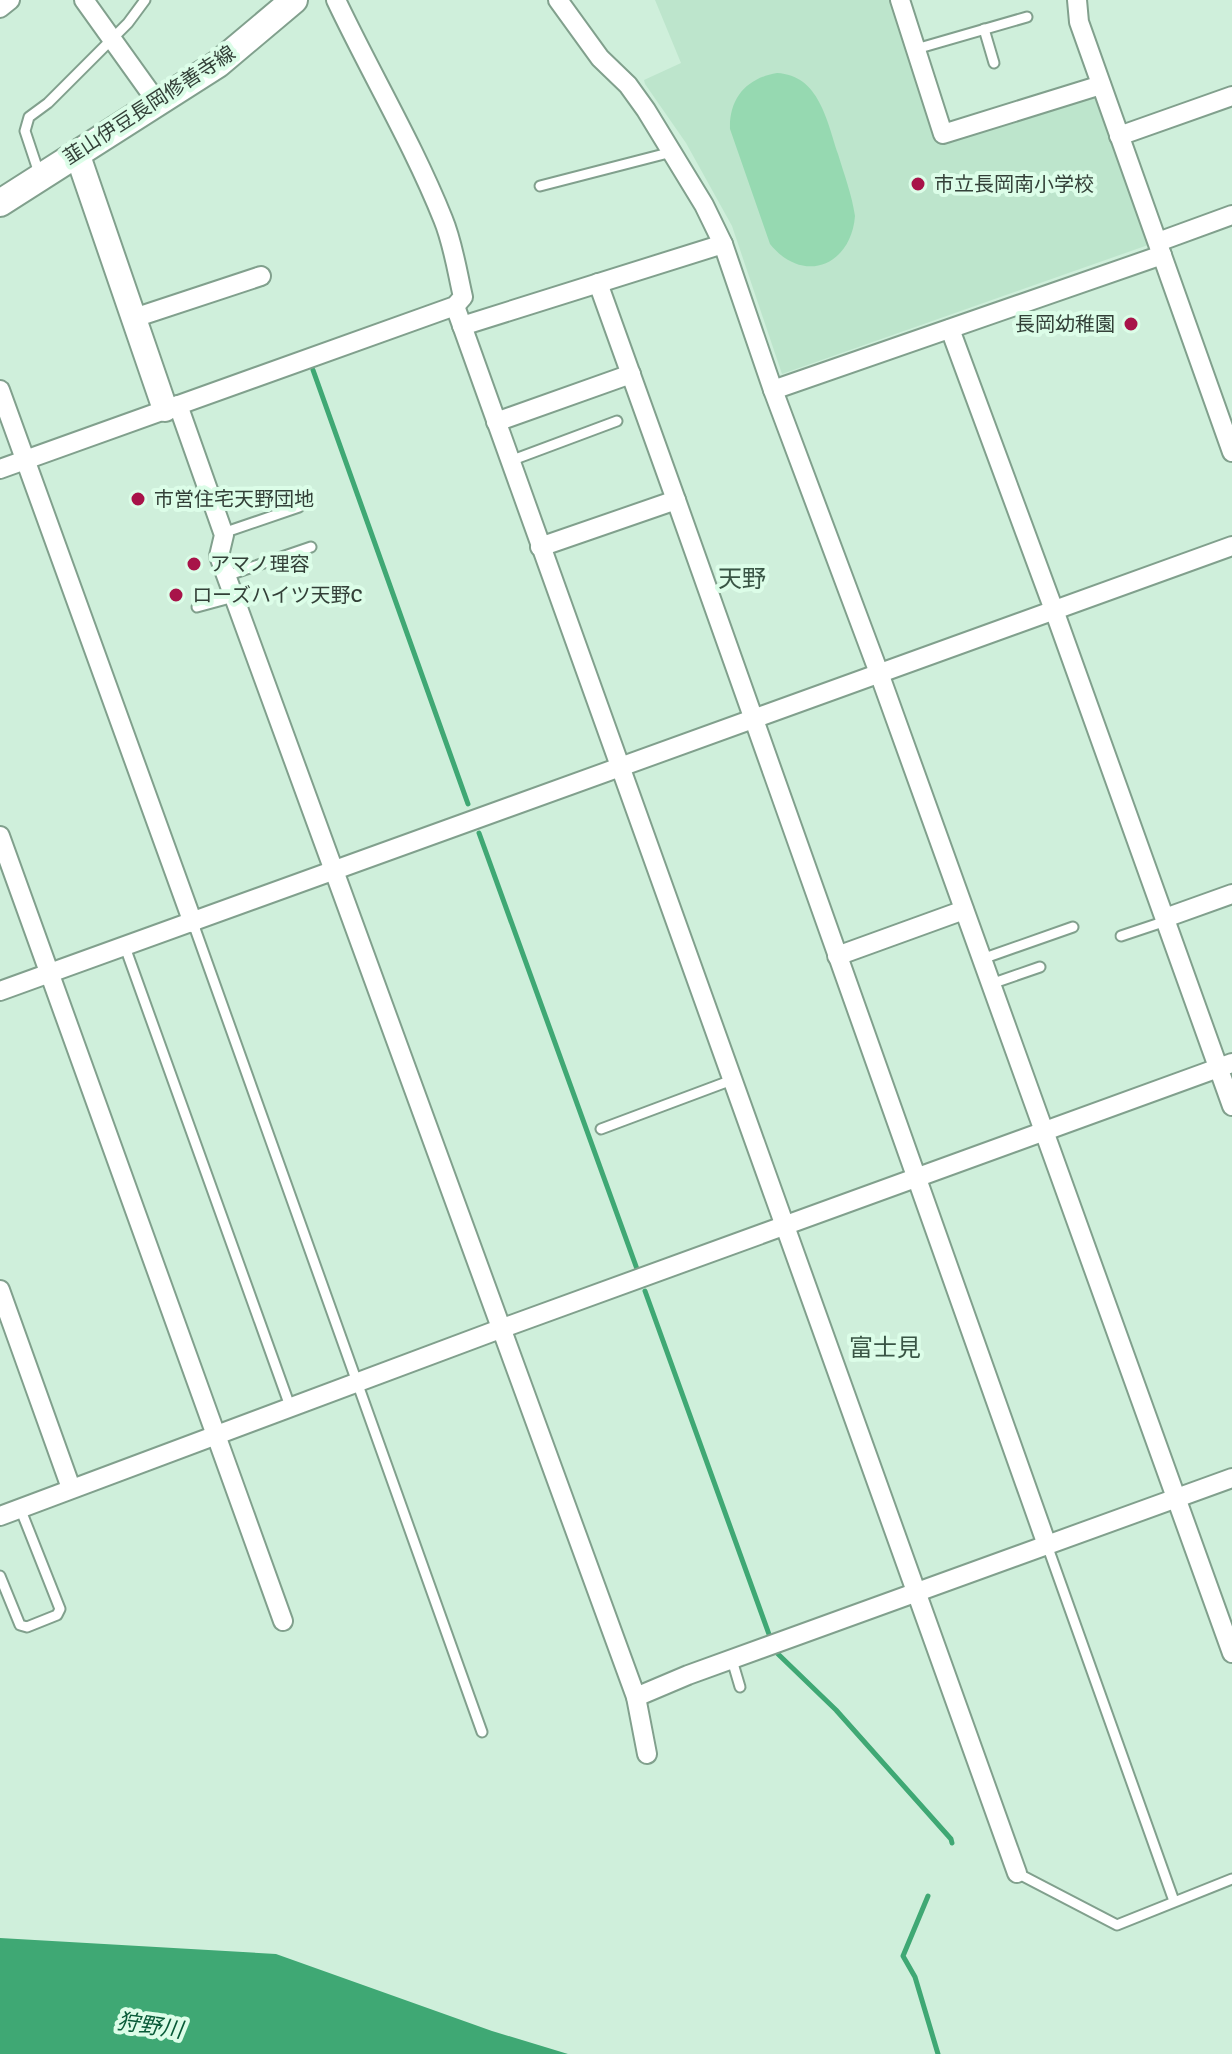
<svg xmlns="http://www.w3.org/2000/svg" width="1232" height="2054" font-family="Signika,'Noto Sans JP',sans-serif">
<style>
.built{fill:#bde5cc}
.green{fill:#96d9b1}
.water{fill:#3fa874}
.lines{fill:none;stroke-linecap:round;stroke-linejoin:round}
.stream{stroke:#3fa874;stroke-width:5}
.service-casing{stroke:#81a08d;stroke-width:13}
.minor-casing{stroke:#81a08d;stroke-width:22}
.tertiary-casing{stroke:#81a08d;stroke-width:28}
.secondary-casing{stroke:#81a08d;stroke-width:30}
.service{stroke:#fff;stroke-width:9}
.minor{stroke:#fff;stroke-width:18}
.tertiary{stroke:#fff;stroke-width:24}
.secondary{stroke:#fff;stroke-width:26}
.poi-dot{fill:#a81349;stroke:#dcfde8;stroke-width:3}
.labels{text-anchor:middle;stroke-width:8;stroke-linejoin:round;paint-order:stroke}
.street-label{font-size:20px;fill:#334038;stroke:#dcfde8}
.poi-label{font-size:20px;fill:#334038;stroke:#dcfde8;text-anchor:start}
.water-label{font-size:22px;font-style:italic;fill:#085a37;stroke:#dcfde8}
.quarter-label{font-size:24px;fill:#395545;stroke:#dcfde8}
</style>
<rect width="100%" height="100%" fill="#cfefdb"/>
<polygon class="built" points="655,0 895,0 940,139 1095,94 1148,245 782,374 732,226 686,143 645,84 644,80 681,63"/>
<path class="green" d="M777,73C819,75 827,121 838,154C844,174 852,195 855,216C851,266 803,285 770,244L730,129C729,98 747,78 777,73Z"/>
<polygon class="water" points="0,1938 276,1954 492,2031 568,2054 0,2054"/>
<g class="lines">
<g class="stream">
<polyline points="313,370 468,804"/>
<polyline points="479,833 637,1269"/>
<polyline points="645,1291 770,1637"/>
<polyline points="778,1654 836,1710 951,1839 952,1843"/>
<polyline points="928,1896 903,1956 915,1977 938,2054"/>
</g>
<g class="service-casing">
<g id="service">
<polyline points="984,29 994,63"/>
<polyline points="916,49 1027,17"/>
<polyline points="39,173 25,131 29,117 48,103 128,23 145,0"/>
<polyline points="540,186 672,152"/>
<polyline points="510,461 617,421"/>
<polyline points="223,533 299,507"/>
<polyline points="226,576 311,547"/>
<polyline points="197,607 234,597"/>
<polyline points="193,923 482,1732"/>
<polyline points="1121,936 1166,921"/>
<polyline points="125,947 291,1409"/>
<polyline points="982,959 1073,927"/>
<polyline points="991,984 1040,967"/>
<polyline points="601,1129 732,1080"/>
<polyline points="1047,1545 1174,1901"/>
<polyline points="0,1576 20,1625 27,1627 57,1615 60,1609 20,1508"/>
<polyline points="732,1660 740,1687"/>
<polyline points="1017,1873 1117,1925 1232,1879"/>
</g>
</g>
<g class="minor-casing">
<g id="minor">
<polyline points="84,0 157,102"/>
<polyline points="558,0 600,58 628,85 646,110 704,205 723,244 773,390 879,673 1232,1653"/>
<polyline points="900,0 943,134 1101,85"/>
<polyline points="1077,0 1079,22 1232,452"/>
<polyline points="0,8 10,0"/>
<polyline points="1119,136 1232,96"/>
<polyline points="1158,242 1232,215"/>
<polyline points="598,283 676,500"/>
<polyline points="455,306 1017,1873"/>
<polyline points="134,318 261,276"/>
<polyline points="462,326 723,244"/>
<polyline points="950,329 1054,610 1232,1106"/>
<polyline points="0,390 193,923"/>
<polyline points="773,390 1162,255"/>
<polyline points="178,405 224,535 219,556 636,1697 647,1754"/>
<polyline points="496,422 631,374"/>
<path d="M0,469L455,306L463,297C457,271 453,243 443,219C413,144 371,74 336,0"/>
<polyline points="540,547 676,500 1047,1545"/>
<polyline points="0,836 283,1621"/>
<polyline points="1165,918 1232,894"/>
<polyline points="837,956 964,910"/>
<polyline points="0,991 1232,546"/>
<polyline points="0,1290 71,1488"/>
<polyline points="0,1516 500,1329 1232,1063"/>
<polyline points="636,1697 688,1675 1232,1478"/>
</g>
</g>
<g class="tertiary-casing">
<polyline id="tertiary" points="77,153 165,409"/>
</g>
<g class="secondary-casing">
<polyline id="secondary" points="0,203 218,64 294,0"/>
</g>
<use href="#service" class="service"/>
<use href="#minor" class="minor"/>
<use href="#tertiary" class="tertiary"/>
<use href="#secondary" class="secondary"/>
</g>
<g class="poi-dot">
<circle cx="918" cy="184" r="8"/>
<circle cx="1131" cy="324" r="8"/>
<circle cx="138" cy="499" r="8"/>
<circle cx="194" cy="564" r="8"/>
<circle cx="176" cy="595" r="8"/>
</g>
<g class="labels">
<g class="street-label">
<text transform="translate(149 105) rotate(-33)" y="7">韮山伊豆長岡修善寺線</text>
</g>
<g class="poi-label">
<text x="934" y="191">市立長岡南小学校</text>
<text x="1115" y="331" text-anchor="end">長岡幼稚園</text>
<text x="154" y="506">市営住宅天野団地</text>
<text x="210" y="571">アマノ理容</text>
<text x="192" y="602">ローズハイツ天野C</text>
</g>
<g class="water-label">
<text transform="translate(150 2025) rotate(8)" y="8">狩野川</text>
</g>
<g class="quarter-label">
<text x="742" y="587">天野</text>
<text x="885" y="1356">富士見</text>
</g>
</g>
</svg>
